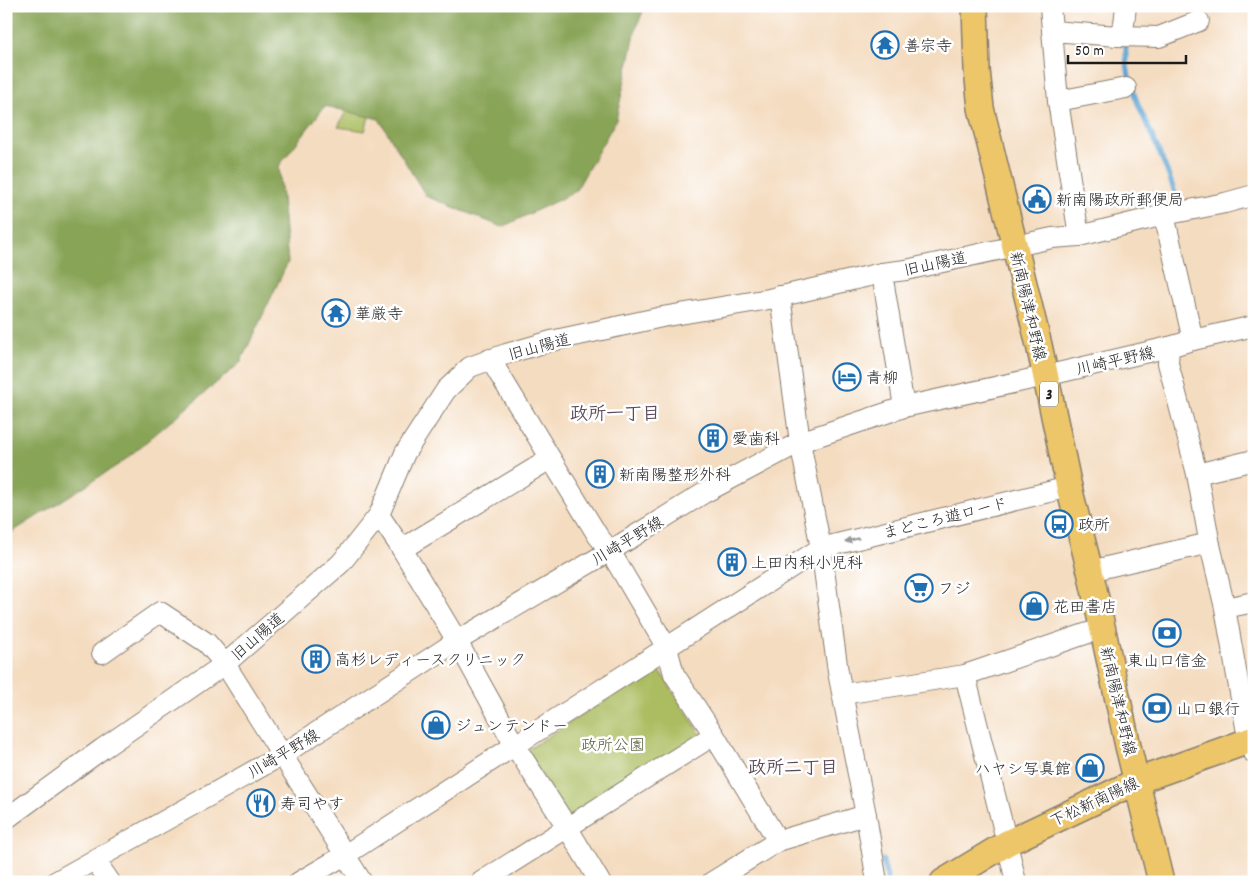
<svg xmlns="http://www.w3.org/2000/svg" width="1260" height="888" font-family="Dekko,'Klee One',sans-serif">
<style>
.green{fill:#abbd61;stroke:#646c3e}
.forest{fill:#88a457;stroke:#52603a}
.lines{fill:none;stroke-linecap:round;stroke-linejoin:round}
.stream{stroke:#5da5d4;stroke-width:5}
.minor-casing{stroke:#887c6e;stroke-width:22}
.major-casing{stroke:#887c6e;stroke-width:28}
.minor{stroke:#fff;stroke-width:20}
.major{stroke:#ecc669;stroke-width:25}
.oneway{fill:#999}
.labels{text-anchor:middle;stroke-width:5;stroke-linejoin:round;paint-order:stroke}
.shield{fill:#fff;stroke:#606060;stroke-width:1}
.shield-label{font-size:15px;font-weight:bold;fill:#1c1c1c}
.poi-label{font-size:16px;fill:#1c1c1c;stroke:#fff;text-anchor:start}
.street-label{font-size:16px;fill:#1c1c1c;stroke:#fff}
.park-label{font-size:16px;fill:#555c38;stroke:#fff}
.neighbourhood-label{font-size:18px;font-weight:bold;fill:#5c4c5a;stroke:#fff}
</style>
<rect width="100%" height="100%" fill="#fff"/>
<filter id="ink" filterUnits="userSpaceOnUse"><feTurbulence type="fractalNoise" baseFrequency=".02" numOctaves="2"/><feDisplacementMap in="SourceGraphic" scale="10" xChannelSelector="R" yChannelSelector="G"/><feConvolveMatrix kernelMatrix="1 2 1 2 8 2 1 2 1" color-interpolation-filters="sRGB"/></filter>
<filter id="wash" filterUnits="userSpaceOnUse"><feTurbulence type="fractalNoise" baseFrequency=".0096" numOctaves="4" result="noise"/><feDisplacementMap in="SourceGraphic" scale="20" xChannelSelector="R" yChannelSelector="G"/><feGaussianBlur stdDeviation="1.12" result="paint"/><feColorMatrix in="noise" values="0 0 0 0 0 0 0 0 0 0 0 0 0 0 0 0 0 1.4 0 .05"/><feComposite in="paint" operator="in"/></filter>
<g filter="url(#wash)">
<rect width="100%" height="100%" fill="#f4dcc0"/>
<g class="green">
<polygon points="383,69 365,131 338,127 350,103"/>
<polygon points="659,670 703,737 569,820 527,750 592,708 650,673"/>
</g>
<polygon class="forest" points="6,6 645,6 636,29 616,120 575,192 502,227 426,196 379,119 325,106 279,166 288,262 240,363 121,463 6,536"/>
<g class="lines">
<g class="stream">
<path d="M1126,42C1123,82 1145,118 1160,154C1167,169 1172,185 1178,201L1177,208"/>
<polyline points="883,860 887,878"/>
</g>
</g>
</g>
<g filter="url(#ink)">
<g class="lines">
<g class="minor-casing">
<g id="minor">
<polyline points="1050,6 1058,101 1079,236"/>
<polyline points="1052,31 1118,36 1159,37 1199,21"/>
<polyline points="1118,36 1124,24 1126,6"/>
<polyline points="1058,101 1126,88"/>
<polyline points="1164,215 1193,340"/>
<polyline points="882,273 904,407"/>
<polyline points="780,296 800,442 821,548 838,672 866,815 877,882"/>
<polyline points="1169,347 1168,363 1197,474 1210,545 1225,608 1246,727 1254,753"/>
<polyline points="490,359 598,536 610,551 667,648 674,674 714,735 778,841"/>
<polyline points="1197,474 1254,460"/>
<polyline points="379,515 402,549 457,641 515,746 567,827 600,882"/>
<polyline points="402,549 550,459"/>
<polyline points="1090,571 1201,545 1210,545"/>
<polyline points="1225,608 1254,602"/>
<polyline points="102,653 160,612 207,643 225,664 362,882"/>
<polyline points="965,675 1007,843 1016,882"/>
<polyline points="843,694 965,675 1088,633 1102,629"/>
<polyline points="6,819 102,749 225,664 341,563 379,515 405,453 446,390 470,367 506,354 551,341 662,317 769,299 882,273 906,270 1052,238 1079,236 1164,215 1225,203 1254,195"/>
<polyline points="95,860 110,882"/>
<polyline points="55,882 282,755 457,641 610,551 704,493 800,442 904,407 1045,376 1169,347 1193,340 1254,326"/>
<polyline points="299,882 345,855 821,548 1069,487"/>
<polyline points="481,882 714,735"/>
<polyline points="712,882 778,841 866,815"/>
</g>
</g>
<g class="major-casing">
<g id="major">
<polyline points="975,6 977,70 981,108 1039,345 1069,487 1090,571 1128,746 1161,882"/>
<polyline points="943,882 1007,843 1137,781 1254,739"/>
</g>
</g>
<use href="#minor" class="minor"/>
<use href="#major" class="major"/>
</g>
<defs><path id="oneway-solid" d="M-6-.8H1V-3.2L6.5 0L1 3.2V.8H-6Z" transform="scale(1.25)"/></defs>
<use class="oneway" href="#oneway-solid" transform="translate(852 540) rotate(166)"/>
</g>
<defs>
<g id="temple-ring" transform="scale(1.4375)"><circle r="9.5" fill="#fff" stroke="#1f6fb2" stroke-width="1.5"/><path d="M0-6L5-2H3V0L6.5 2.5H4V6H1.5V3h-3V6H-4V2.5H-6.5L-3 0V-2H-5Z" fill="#1f6fb2"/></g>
<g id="civic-ring" transform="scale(1.4375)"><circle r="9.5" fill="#fff" stroke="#1f6fb2" stroke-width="1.5"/><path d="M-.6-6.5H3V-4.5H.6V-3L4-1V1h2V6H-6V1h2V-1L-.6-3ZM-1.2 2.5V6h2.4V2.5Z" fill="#1f6fb2"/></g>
<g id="hotel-ring" transform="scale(1.4375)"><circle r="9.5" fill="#fff" stroke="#1f6fb2" stroke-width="1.5"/><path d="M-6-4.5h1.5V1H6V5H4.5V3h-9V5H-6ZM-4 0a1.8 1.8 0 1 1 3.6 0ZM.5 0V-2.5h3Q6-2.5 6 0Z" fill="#1f6fb2"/></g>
<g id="building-ring" transform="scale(1.4375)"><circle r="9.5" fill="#fff" stroke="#1f6fb2" stroke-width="1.5"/><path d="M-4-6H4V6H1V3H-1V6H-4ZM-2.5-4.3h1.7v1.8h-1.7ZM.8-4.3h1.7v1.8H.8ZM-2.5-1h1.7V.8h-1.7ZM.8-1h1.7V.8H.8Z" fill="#1f6fb2"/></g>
<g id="bus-ring" transform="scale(1.4375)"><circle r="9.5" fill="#fff" stroke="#1f6fb2" stroke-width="1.5"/><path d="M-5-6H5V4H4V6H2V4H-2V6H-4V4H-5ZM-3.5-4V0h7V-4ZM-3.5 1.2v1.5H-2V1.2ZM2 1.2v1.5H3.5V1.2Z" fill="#1f6fb2"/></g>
<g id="supermarket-ring" transform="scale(1.4375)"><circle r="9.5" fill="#fff" stroke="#1f6fb2" stroke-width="1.5"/><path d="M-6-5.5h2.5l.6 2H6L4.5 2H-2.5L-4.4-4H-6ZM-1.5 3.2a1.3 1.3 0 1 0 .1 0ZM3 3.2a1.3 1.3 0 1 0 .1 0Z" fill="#1f6fb2"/></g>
<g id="shop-ring" transform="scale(1.4375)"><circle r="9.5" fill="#fff" stroke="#1f6fb2" stroke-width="1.5"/><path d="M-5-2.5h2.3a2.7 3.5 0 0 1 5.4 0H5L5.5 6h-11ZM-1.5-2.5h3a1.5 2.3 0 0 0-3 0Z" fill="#1f6fb2"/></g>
<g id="bank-ring" transform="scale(1.4375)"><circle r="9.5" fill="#fff" stroke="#1f6fb2" stroke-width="1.5"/><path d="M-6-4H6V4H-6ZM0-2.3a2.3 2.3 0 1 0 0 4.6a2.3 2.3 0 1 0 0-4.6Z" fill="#1f6fb2"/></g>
<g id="restaurant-ring" transform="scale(1.4375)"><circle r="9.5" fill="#fff" stroke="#1f6fb2" stroke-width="1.5"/><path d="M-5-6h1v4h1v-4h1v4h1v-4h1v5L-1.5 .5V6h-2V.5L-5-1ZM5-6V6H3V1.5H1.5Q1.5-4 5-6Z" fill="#1f6fb2"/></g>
</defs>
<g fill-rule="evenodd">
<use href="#temple-ring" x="885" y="45"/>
<use href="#civic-ring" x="1037" y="199"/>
<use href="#temple-ring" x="336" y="313"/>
<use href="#hotel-ring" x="847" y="377"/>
<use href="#building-ring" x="713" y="438"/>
<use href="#building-ring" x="600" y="474"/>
<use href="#bus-ring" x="1059" y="524"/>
<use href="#building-ring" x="732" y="562"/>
<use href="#supermarket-ring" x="919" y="588"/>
<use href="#shop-ring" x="1034" y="606"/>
<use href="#bank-ring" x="1167" y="633"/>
<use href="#building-ring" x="316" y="659"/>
<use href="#bank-ring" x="1157" y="708"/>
<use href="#shop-ring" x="436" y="725"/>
<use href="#shop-ring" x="1090" y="768"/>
<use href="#restaurant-ring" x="261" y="803"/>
</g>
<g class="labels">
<rect class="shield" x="1040" y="381.5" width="18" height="25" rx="4"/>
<g class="shield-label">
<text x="1049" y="399">3</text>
</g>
<g class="poi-label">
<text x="904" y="51">善宗寺</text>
<text x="1056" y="205">新南陽政所郵便局</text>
<text x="355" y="319">華厳寺</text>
<text x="866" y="383">青柳</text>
<text x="732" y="444">愛歯科</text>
<text x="619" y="480">新南陽整形外科</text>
<text x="1078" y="530">政所</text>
<text x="751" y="568">上田内科小児科</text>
<text x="938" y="594">フジ</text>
<text x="1053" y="612">花田書店</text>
<text x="335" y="665">高杉レディースクリニック</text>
<text x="1167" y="666" text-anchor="middle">東山口信金</text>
<text x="1176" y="714">山口銀行</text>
<text x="455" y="731">ジュンテンドー</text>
<text x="1071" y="774" text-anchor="end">ハヤシ写真館</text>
<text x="280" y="809">寿司やす</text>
</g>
<g class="street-label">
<text transform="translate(935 263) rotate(-12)" y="6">旧山陽道</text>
<text transform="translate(1029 306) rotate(77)" y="6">新南陽津和野線</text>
<text transform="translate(539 346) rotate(-15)" y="6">旧山陽道</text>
<text transform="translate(1115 360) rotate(-13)" y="6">川崎平野線</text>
<text transform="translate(945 517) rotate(-14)" y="6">まどころ遊ロード</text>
<text transform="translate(627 540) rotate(-31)" y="6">川崎平野線</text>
<text transform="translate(257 636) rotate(-41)" y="6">旧山陽道</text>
<text transform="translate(1119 701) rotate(77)" y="6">新南陽津和野線</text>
<text transform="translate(283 753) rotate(-31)" y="6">川崎平野線</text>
<text transform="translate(1094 801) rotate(-25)" y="6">下松新南陽線</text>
</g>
<g class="park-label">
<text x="613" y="750">政所公園</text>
</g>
<g class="neighbourhood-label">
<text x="615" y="419">政所一丁目</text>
<text x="793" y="773">政所二丁目</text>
</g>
</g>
<rect width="1260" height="888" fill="none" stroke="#fff" stroke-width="25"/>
<path d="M1068 55v8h118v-8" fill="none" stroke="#1c1c1c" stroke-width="2.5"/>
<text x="1075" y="55" font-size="15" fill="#1c1c1c" stroke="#ffffff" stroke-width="4" paint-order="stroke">50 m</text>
</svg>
